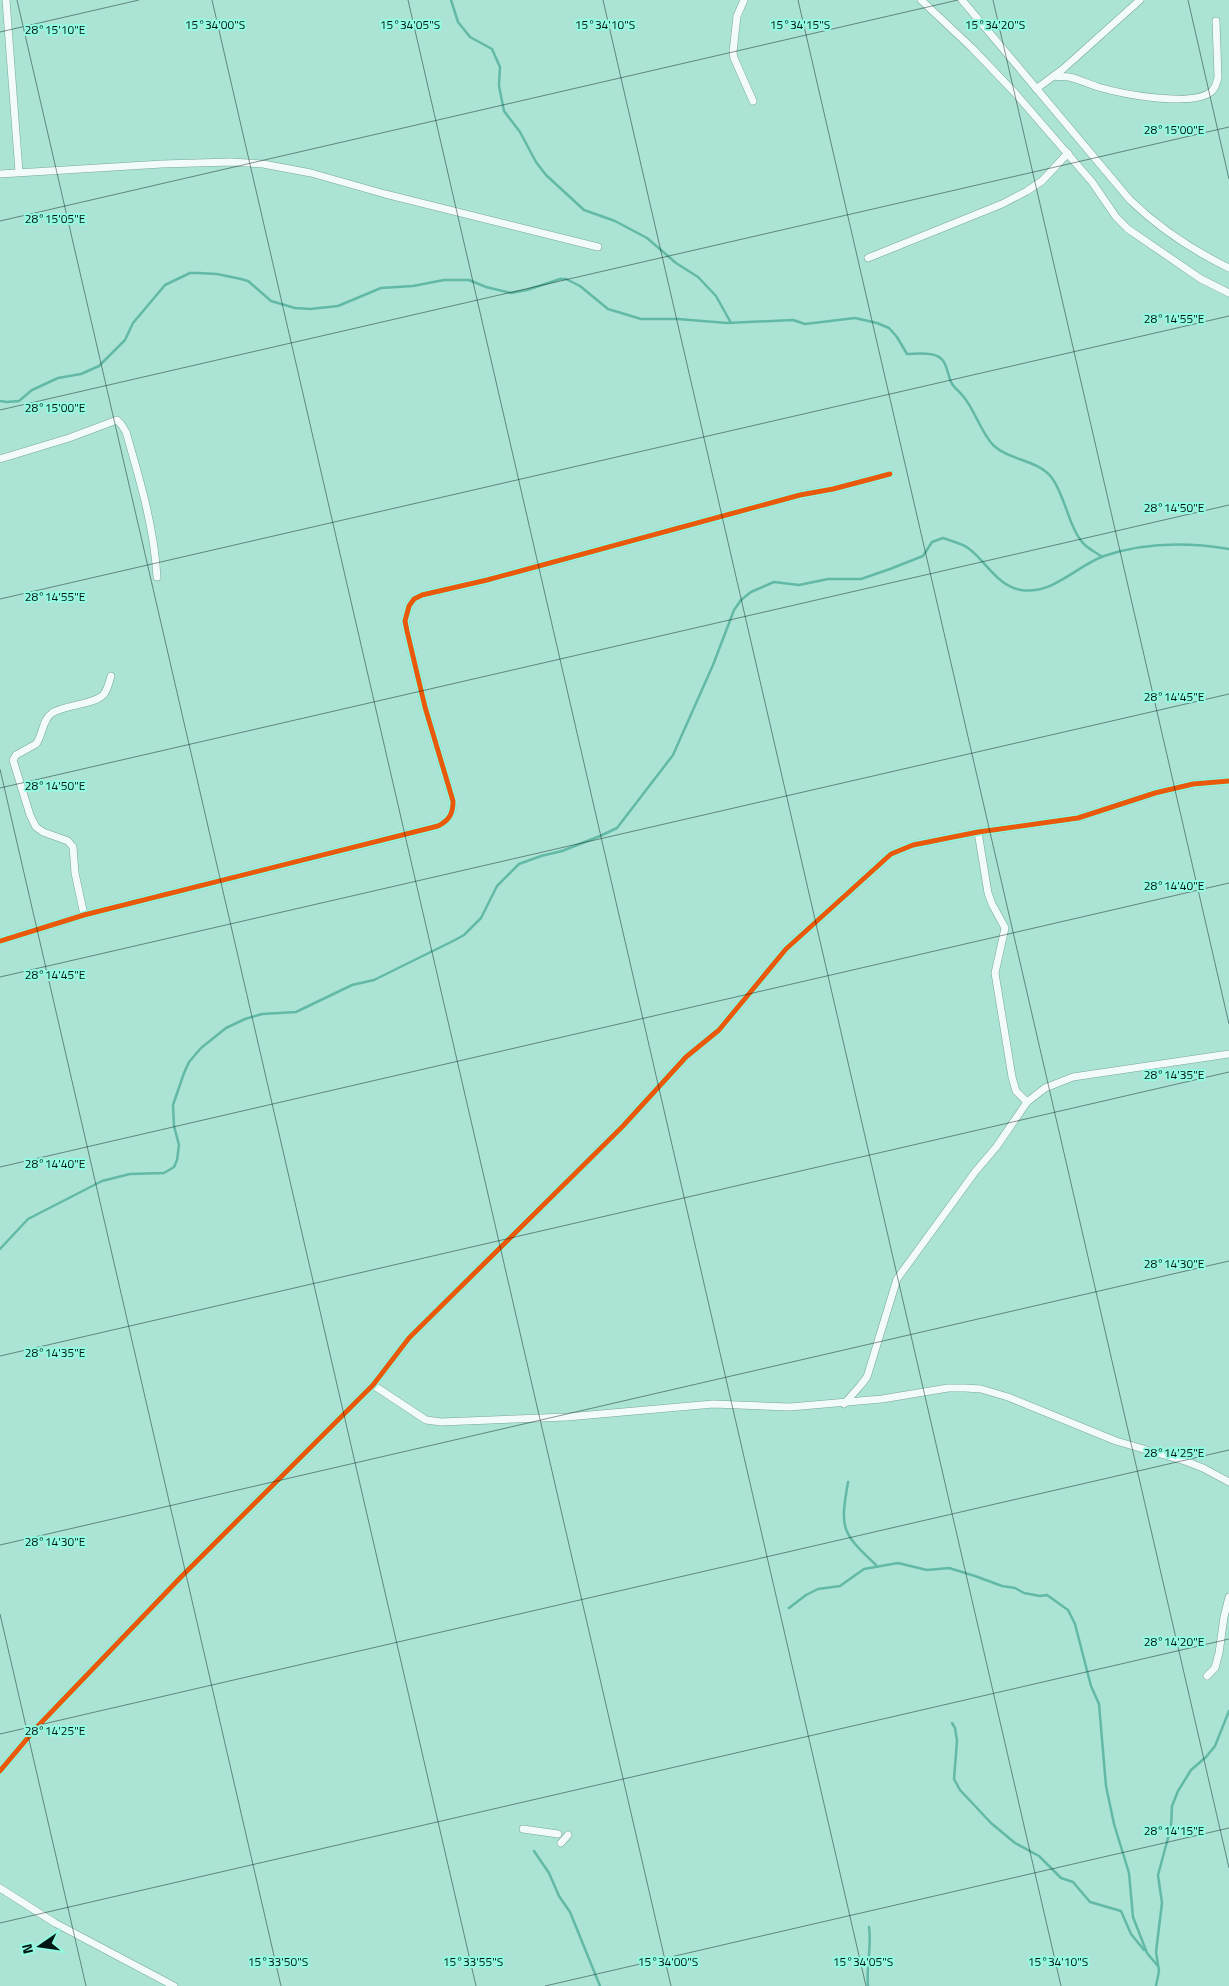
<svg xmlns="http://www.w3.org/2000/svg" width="1229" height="1986" font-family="'Titillium Web',sans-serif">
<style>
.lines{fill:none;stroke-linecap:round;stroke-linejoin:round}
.stream{stroke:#62baa6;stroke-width:2.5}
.street-casing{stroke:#78a69c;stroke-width:8}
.street{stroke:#f2fbf9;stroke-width:7}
.cycleway-casing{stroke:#93fbe1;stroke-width:8}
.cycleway{stroke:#e8590c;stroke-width:5}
.ticks{fill:none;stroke:#031813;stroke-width:1;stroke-opacity:0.45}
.ticks-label{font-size:12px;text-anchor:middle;fill:#031813;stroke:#93fbe1;stroke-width:4;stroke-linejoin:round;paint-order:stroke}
</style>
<rect width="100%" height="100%" fill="#abe3d5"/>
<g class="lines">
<g class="stream">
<polyline points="451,0 458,22 470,37 492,49 500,67 499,86 504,111 520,132 536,162 546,175 584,210 615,221 647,238 676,263 698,277 716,296 731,323"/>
<path d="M0,401L7,402L19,401L32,390L58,378L81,374L99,366L125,340L133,323L165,285L190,273H199L217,274L241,279L248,281L271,301L295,308L310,309L338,306L381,288L413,286L444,280H469L486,287L511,293L527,290L560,279H566L580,286L608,309L641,319H678L727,323L793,320L805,324L855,318L877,323L889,328L897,337L907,354C915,354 929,352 937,356C947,360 947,373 951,382C953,387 959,391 963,396C975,410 980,431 993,445C1010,461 1037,459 1052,478C1066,497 1069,531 1086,546C1091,550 1097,553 1102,557"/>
<path d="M0,1249L28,1219L102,1181L130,1174L164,1173L174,1167L177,1160L179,1145L174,1126L173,1105L184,1073L189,1062L201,1048L226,1028L245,1019L262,1014L296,1012L352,985L374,980L455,940L464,935L481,918L497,886L519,864L541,856L562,851L600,836L617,828L673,755L713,665L734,610L741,600L751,592L774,582L799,585L828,579H861L890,569L923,556L932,542L943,538C951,541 961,543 968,548C986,561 997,586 1021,590C1053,595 1076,566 1104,556C1145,542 1187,542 1229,549"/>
<path d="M848,1482C840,1529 841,1532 876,1565"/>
<polyline points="789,1608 806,1595 818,1589 840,1586 864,1569 898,1563 927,1570 949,1568 975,1576 1002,1586 1015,1588 1024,1593 1040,1596 1047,1595 1068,1610 1075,1624 1091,1686 1099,1704 1106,1786 1114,1824 1129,1873 1133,1917 1147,1953 1157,1965"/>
<polyline points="952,1723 955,1728 957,1741 954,1779 960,1790 991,1823 1015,1843 1039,1856 1061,1878 1073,1882 1090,1902 1121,1911 1131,1934 1144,1950"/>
<polyline points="534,1851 549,1873 559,1896 570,1912 600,1986"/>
<path d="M868,1986C866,1966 872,1947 869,1927"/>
<polyline points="1156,1986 1159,1971 1156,1952 1162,1903 1158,1875 1171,1827 1172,1806 1178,1791 1191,1770 1206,1757 1215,1746 1229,1711"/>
</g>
<g class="street-casing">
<g id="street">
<polyline points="6,0 19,172"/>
<polyline points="744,0 737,16 733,52 734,58 753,101"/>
<polyline points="921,0 972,48 1015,93 1092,182 1116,217 1128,229 1201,279 1229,293"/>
<path d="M962,0L1130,200C1159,228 1192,250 1229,268"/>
<path d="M1054,76C1059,77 1064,76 1069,77C1079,79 1088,84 1098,87C1122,94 1193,108 1212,91C1216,87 1217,82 1218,77L1216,21"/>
<polyline points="1036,89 1063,69 1140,0"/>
<polyline points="0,174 162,164 231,162 263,164 311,173 385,194 598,247"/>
<polyline points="868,258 1002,204 1027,191 1042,181 1068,153"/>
<path d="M0,459L69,438L117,420L121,424L126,432C140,480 154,527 157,577"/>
<polyline points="978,832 988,893 992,904 1005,928 995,973 1012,1077 1016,1091 1027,1102"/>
<path d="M84,915L75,873L73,847L68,841L43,832L36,827L30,815L13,760L16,755L36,744C43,735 42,720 52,713C64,705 97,704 104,694C108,689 109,682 111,676"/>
<path d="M0,941L84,915L438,826C450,820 453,813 453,801L425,707L407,631L405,621L409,606L414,599L422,595L487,580L800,495L833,489L890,474"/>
<polyline points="373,1385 426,1420 441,1422 567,1417 713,1404 790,1407 882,1399 948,1388 965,1388 981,1389 1008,1397 1116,1441 1185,1461 1203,1468 1229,1482"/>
<polyline points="844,1404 860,1386 867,1377 897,1279 975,1172 997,1146 1027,1102 1045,1088 1073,1077 1229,1054"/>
<polyline points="1207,1676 1215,1668 1219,1653 1224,1617 1229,1597"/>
<polyline points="0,1771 37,1727 180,1578 373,1385 409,1338 623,1126 686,1057 719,1030 786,949 891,854 913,845 978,832 1078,818 1155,793 1193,784 1229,781"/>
<polyline points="523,1829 558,1834"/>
<polyline points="561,1843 568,1835"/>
<polyline points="0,1888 55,1923 174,1986"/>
</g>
</g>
<use href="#street" class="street"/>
<g class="cycleway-casing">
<g id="cycleway">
<path d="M0,941L84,915L438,826C450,820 453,813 453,801L425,707L407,631L405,621L409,606L414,599L422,595L487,580L800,495L833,489L890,474"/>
<polyline points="0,1771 37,1727 180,1578 373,1385 409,1338 623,1126 686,1057 719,1030 786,949 891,854 913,845 978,832 1078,818 1155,793 1193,784 1229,781"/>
</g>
</g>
<use href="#cycleway" class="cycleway"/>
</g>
<path class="ticks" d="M17,0L476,1986M212,0L671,1986M408,0L866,1986M603,0L1061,1986M798,0L1229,1868M993,0L1229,1024M1188,0L1229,179M0,32L139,0M0,221L958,0M0,410L1229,127M0,599L1229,316M0,769L281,1986M0,788L1229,505M0,977L1229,694M0,1167L1229,883M0,1356L1229,1072M0,1545L1229,1261M0,1614L86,1986M0,1734L1229,1450M0,1923L1229,1639M545,1986L1229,1828"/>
<g class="ticks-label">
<text x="215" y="29">15°34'00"S</text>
<text x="410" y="29">15°34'05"S</text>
<text x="605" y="29">15°34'10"S</text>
<text x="800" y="29">15°34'15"S</text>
<text x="995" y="29">15°34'20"S</text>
<text x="55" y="34">28°15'10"E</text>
<text x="1174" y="134">28°15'00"E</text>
<text x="55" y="223">28°15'05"E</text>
<text x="1174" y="323">28°14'55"E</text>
<text x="55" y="412">28°15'00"E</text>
<text x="1174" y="512">28°14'50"E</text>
<text x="55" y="601">28°14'55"E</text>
<text x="1174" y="701">28°14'45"E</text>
<text x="55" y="790">28°14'50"E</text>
<text x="1174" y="890">28°14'40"E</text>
<text x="55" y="979">28°14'45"E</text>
<text x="1174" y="1079">28°14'35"E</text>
<text x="55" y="1168">28°14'40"E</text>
<text x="1174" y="1268">28°14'30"E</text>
<text x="55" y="1357">28°14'35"E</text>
<text x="1174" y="1457">28°14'25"E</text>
<text x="55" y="1546">28°14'30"E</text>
<text x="1174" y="1646">28°14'20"E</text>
<text x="55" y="1735">28°14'25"E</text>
<text x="1174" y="1835">28°14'15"E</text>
<text x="278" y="1966">15°33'50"S</text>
<text x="473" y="1966">15°33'55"S</text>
<text x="668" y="1966">15°34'00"S</text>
<text x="863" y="1966">15°34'05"S</text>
<text x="1058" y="1966">15°34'10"S</text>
</g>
<g transform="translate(40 1946) rotate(257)" stroke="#93fbe1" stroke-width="4" paint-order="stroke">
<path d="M0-4L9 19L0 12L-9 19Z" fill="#031813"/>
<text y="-8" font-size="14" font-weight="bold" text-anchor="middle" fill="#031813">N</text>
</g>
</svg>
